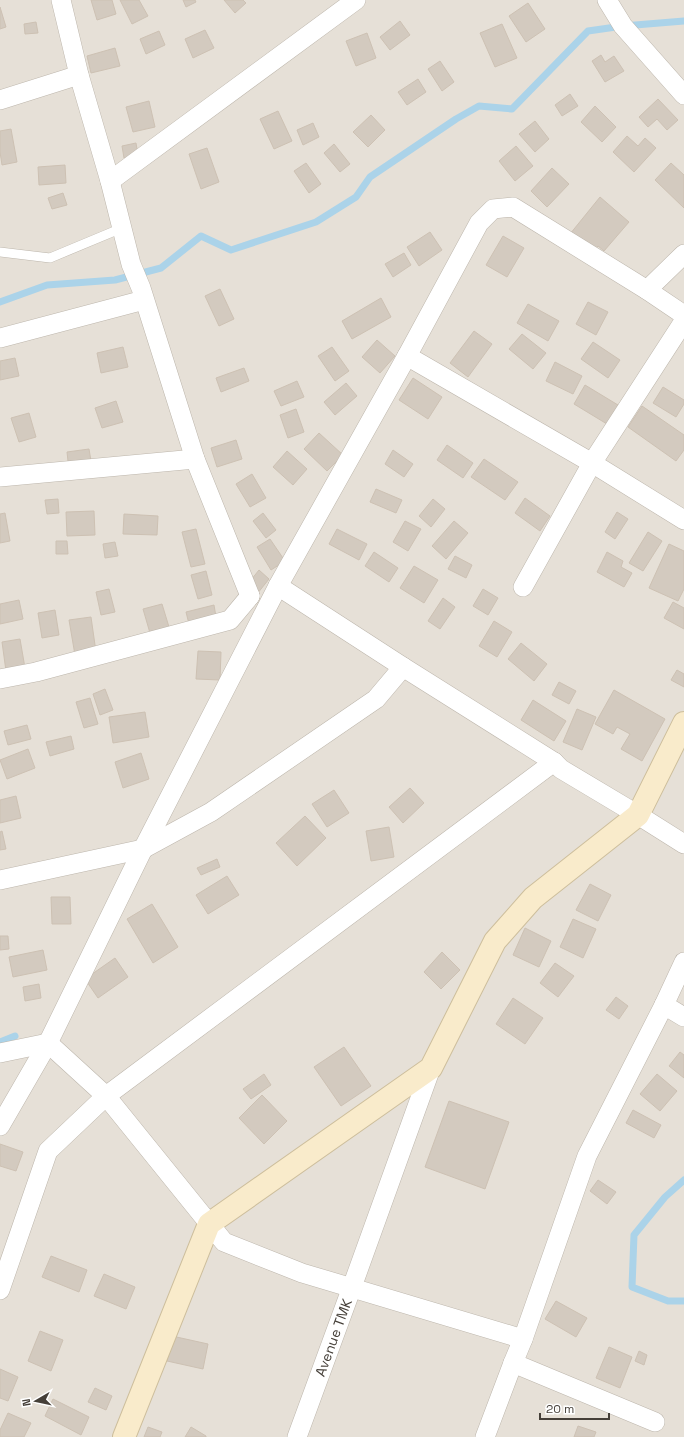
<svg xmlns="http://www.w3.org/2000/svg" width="684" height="1437" font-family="'Space Grotesk',sans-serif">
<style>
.residential{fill:#e6e0d7}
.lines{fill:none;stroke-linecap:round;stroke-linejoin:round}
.stream{stroke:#abd3e9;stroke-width:7}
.building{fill:#d3cabf;stroke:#cdc1b3}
.lane-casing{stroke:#bdb6ac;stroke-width:10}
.street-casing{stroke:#bdb6ac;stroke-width:20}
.secondary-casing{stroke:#cdbe9c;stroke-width:24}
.lane{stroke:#fff;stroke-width:9}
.street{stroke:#fff;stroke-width:19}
.secondary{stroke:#f9ebcb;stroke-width:22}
.labels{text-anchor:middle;stroke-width:4;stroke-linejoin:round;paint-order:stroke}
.street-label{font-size:14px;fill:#453f38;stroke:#fff}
</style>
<rect width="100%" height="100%" fill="#f2efe8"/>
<rect class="residential" x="0" y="0" width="684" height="1437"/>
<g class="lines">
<g class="stream">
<polyline points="0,302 47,285 115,280 161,268 201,236 231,250 316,222 356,197 370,177 456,119 479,106 512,109 588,31 623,26 684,21"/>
<polyline points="0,1042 15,1036"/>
<polyline points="684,1180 665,1197 634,1235 632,1287 668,1301 684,1301"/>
</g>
</g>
<g class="building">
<polygon points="91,0 112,0 116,14 97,20"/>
<polygon points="120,0 139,0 148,16 132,24"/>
<polygon points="183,0 195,0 196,2 186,7"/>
<polygon points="224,0 243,0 246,3 235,13"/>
<polygon points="528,3 545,29 526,42 509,16"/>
<polygon points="0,7 6,27 0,29"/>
<polygon points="400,21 410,35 390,50 380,37"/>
<polygon points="36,22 38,33 25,34 24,24"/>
<polygon points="502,24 517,58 495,67 480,33"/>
<polygon points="205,30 214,48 193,58 185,39"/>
<polygon points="159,31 165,45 146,54 140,39"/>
<polygon points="367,33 376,58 356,66 346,41"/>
<polygon points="115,48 120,66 91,73 87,56"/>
<polygon points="601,55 605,62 614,56 624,71 605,82 592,61"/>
<polygon points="440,61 454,82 442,91 428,69"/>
<polygon points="418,79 426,92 407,105 398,92"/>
<polygon points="570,94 578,106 562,116 555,105"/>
<polygon points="658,99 678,120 667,130 657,119 648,127 639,117"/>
<polygon points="149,101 155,127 133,132 126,107"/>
<polygon points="595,106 616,127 602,142 581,122"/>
<polygon points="278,111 292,141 274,149 260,119"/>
<polygon points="371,115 385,130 368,147 353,132"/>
<polygon points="535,121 549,139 535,152 519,134"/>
<polygon points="313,123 319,137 303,145 297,130"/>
<polygon points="11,129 17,162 2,165 0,152 0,131"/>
<polygon points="627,136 638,146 645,138 656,148 634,172 613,152"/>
<polygon points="136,143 138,155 124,158 122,146"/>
<polygon points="334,144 350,164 340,172 324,153"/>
<polygon points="516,146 533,166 515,181 499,161"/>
<polygon points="207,148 219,182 201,189 189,154"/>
<polygon points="306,163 321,184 309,193 294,171"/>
<polygon points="671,163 684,175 684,208 655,180"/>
<polygon points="65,165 66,183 39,185 38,167"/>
<polygon points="552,168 569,184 547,207 531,191"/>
<polygon points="63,193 67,205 52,209 48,198"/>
<polygon points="600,197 629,222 604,251 598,246 592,253 570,234"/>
<polygon points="430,232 442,250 419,266 407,247"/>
<polygon points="503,236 524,248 507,277 486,265"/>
<polygon points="404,253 411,265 393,277 385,264"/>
<polygon points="220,289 234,319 219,326 205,296"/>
<polygon points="381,298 391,317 352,339 342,321"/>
<polygon points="588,302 608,312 596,335 576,324"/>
<polygon points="528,304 559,321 548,341 517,323"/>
<polygon points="474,331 492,344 468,377 450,363"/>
<polygon points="522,334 546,353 533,369 509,349"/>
<polygon points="377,340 395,356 380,373 362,357"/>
<polygon points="593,342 620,360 608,378 581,359"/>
<polygon points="123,347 128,367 101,373 97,353"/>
<polygon points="332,347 349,371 335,381 318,356"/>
<polygon points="15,358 19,376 0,380 0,361"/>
<polygon points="555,362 582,376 573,394 546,381"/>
<polygon points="244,368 249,381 221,392 216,378"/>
<polygon points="413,378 442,397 428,419 399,400"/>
<polygon points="297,381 304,397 281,406 274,391"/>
<polygon points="346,383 357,396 335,415 324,402"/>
<polygon points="585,385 618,405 607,424 574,404"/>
<polygon points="663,387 684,400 684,404 676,417 653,403"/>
<polygon points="116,401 123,422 102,428 95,408"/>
<polygon points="642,406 684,435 684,450 676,461 628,427"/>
<polygon points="296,409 304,432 288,438 280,415"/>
<polygon points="29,413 36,437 19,442 11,418"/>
<polygon points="319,433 343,455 327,471 304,449"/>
<polygon points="236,440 242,459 217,467 211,448"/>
<polygon points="447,445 473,463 463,478 437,460"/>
<polygon points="89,449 92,467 69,470 67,452"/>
<polygon points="393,450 413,464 404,477 385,464"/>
<polygon points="287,451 307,469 293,485 273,467"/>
<polygon points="484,459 518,482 505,500 471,477"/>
<polygon points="252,474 266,498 250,507 236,484"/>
<polygon points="376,489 402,500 396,513 370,502"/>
<polygon points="525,498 550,516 540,531 515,513"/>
<polygon points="58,499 59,513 47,514 45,500"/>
<polygon points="433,499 445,509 431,527 419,516"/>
<polygon points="94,511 95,535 67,536 66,512"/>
<polygon points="617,512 628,519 615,539 605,532"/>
<polygon points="5,513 10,541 0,543 0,514"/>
<polygon points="263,513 276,530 266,538 253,521"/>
<polygon points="124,514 158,516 157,535 123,534"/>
<polygon points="405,521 421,529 408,551 393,542"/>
<polygon points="454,521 468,533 446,559 432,546"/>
<polygon points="196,529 205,564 191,567 182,532"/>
<polygon points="337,529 367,544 359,560 329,544"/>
<polygon points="648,532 662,541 643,571 629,563"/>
<polygon points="270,539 285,561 271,570 257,547"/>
<polygon points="56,541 67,541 68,554 56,554"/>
<polygon points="115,542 118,556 105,558 103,544"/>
<polygon points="669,544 684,551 684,589 678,601 649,588"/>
<polygon points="374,552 398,568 389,582 365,566"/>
<polygon points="607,552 623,561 621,567 632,573 624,587 597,572"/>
<polygon points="455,556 472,565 466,578 448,569"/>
<polygon points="414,566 438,580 424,603 400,588"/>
<polygon points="259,570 269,579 257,594 247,585"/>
<polygon points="206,571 212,595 198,599 191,575"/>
<polygon points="109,589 115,612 101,615 96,592"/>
<polygon points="483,589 498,598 488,615 473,606"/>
<polygon points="443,598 455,607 440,629 428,621"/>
<polygon points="19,600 23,619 0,624 0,604"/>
<polygon points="673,602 684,608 684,629 664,618"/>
<polygon points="162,604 169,627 150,633 143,609"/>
<polygon points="214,605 216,617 189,624 186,612"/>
<polygon points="55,610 59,635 42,638 38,613"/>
<polygon points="91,617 96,652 75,655 69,620"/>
<polygon points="494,621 512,632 497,657 479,646"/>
<polygon points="20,639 25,668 6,671 2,642"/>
<polygon points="521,643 547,664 534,681 508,659"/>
<polygon points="198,651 221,652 220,680 196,679"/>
<polygon points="677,670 684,674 684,687 671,680"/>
<polygon points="559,682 576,691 569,704 552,695"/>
<polygon points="105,689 113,710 100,715 93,694"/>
<polygon points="614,690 665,719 642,761 621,749 630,734 617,727 613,734 595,724"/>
<polygon points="90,698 98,724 84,728 76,702"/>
<polygon points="533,700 566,721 554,741 521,720"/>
<polygon points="577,709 596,717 582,750 563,742"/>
<polygon points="145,712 149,737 113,743 109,717"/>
<polygon points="27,725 31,739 8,745 4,731"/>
<polygon points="71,736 74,749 50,756 46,742"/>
<polygon points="28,749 35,768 7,779 0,760"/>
<polygon points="141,753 149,779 123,788 115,762"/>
<polygon points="410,788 424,803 403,823 389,807"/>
<polygon points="334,790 349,813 327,827 312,804"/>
<polygon points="16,796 21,818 0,823 0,800"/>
<polygon points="305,816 326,838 297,866 276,843"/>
<polygon points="389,827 394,857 371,861 366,831"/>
<polygon points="2,831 6,849 0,850 0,832"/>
<polygon points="217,859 220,867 201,875 197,868"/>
<polygon points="227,876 239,895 208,914 196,895"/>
<polygon points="590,884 611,895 598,921 576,910"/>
<polygon points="51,897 70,897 71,924 52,924"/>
<polygon points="152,904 178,947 153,963 127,919"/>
<polygon points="573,919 596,929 583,958 560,947"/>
<polygon points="525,928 551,941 539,967 513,955"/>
<polygon points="0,936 8,936 9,949 0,950"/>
<polygon points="43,950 47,970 13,977 9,957"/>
<polygon points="442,952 460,970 441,989 424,972"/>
<polygon points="115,958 128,977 98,998 85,979"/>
<polygon points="555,963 574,976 558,997 540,983"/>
<polygon points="39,984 41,998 25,1001 23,987"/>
<polygon points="616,997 628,1006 619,1019 606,1010"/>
<polygon points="513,998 543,1018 525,1044 496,1024"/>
<polygon points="344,1047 371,1086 341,1106 314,1067"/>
<polygon points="680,1052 684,1055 684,1078 669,1066"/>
<polygon points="264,1074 271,1085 251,1099 243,1089"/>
<polygon points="657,1074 677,1091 660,1111 640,1094"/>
<polygon points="262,1095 287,1121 264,1144 239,1118"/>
<polygon points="449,1101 509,1122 485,1189 425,1167"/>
<polygon points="633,1110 661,1125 654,1138 626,1123"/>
<polygon points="0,1144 23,1152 16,1171 0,1166"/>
<polygon points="598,1180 616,1192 607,1204 590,1191"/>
<polygon points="51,1256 87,1270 79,1292 42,1277"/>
<polygon points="104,1274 135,1287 126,1309 94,1296"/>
<polygon points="556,1301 587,1318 576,1337 545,1319"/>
<polygon points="40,1331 63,1340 51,1371 28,1361"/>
<polygon points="172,1336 208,1344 203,1369 167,1361"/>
<polygon points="609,1347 632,1357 620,1388 596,1378"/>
<polygon points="639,1351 647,1355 644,1365 635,1361"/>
<polygon points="0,1369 18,1377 8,1401 0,1398"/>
<polygon points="95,1388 112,1396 106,1410 88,1402"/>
<polygon points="53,1399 89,1417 81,1435 45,1416"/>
<polygon points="8,1413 31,1423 24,1437 0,1437 0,1430"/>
<polygon points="578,1426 596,1432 594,1437 574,1437"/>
<polygon points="148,1427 162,1432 160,1437 144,1437"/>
<polygon points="191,1427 206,1436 206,1437 185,1437"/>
</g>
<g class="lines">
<g class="lane-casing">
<polyline id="lane" points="0,252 50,258 122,228"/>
</g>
<g class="street-casing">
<g id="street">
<polyline points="61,0 79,75 110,181 131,264 141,288 195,459 250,596"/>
<polyline points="607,0 623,26 684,95"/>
<polyline points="0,100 79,75"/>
<polyline points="110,181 356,0"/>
<polyline points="647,290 684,254"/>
<polyline points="0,338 144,300"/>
<polyline points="407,356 592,463 684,520"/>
<polyline points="0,477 195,459"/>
<polyline points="278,586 403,667 554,762 561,769 638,815 684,844"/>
<polyline points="523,587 592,463 684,321"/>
<polyline points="0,679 36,672 230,620 250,596"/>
<polyline points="0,880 143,849 211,812 376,699 403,667"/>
<polyline points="664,1005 684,1017"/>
<polyline points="48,1043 106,1096 224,1242 302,1273 523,1339"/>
<polyline points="0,1053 48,1043"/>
<polyline points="0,1126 48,1043 143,849 278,586 407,356 479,223 493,209 513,207 647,290 684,315"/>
<polyline points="0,1290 48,1151 106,1096 554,762"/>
<polyline points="513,1363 655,1422"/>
<path id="s1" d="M297,1437L352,1287L431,1068"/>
<polyline points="485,1437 513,1363 523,1339 587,1156 664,1005 684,962"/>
</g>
</g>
<g class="secondary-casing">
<polyline id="secondary" points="124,1437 209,1224 431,1068 495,941 533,898 638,815 684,723"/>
</g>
<use href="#lane" class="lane"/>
<use href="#street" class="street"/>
<use href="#secondary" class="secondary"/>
</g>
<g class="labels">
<g class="street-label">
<text dy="5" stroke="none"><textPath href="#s1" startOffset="106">Avenue TMK</textPath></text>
</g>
</g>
<g transform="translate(36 1401) rotate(261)" stroke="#ffffff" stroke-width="3" paint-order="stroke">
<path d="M0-3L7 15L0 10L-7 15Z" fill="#453f38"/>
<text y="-6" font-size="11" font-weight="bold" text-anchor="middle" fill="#453f38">N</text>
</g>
<path d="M540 1413v6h69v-6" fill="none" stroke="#453f38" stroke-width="2"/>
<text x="546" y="1413" font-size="12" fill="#453f38" stroke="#ffffff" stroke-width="3" paint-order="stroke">20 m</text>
</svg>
